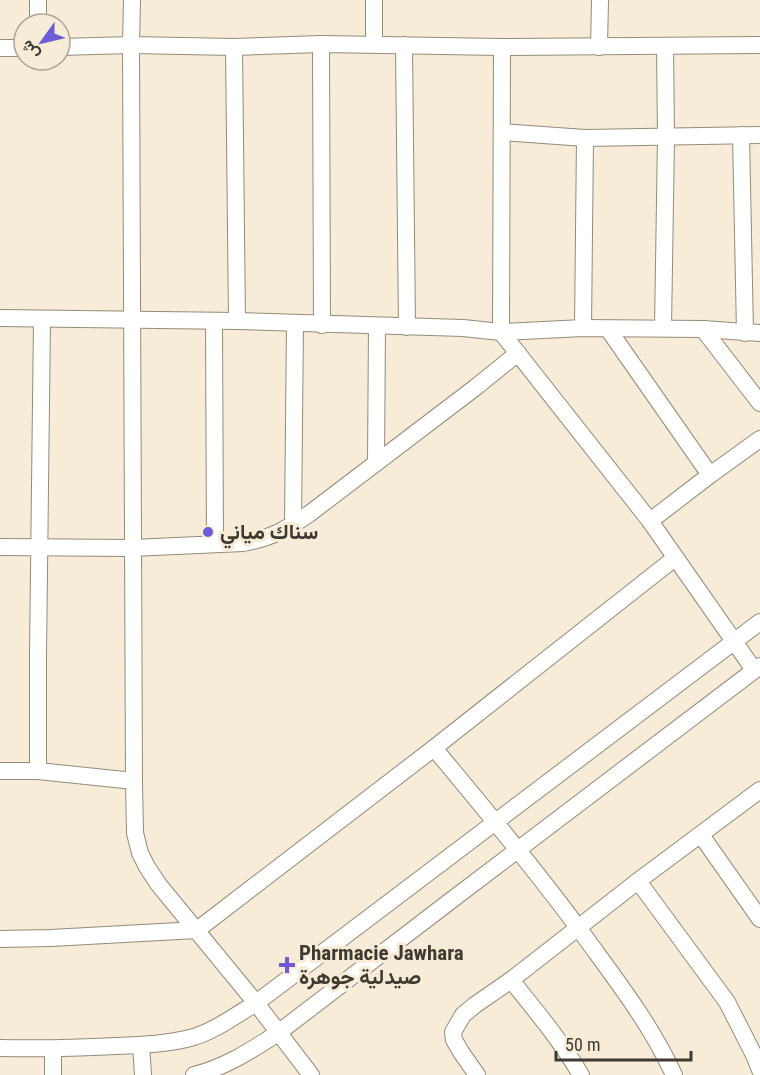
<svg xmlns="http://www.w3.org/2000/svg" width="760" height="1075" font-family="'Roboto Condensed',Vazirmatn,sans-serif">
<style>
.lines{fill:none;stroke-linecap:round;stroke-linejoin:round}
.minor-casing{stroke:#948b78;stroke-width:18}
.minor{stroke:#fff;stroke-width:16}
.poi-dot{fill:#6e5cd6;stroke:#f6ecd7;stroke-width:2}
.labels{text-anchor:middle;stroke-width:6;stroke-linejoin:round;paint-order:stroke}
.poi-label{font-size:21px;font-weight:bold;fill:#3e3a31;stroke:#f6ecd7;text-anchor:start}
</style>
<rect width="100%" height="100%" fill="#f6ecd7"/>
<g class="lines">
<g class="minor-casing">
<g id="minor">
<polyline points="132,0 131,45 134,781 135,833 140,853 147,867 159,885 256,1003 311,1075"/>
<polyline points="374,0 374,44"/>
<polyline points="38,24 38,0"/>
<polyline points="321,44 322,325"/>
<polyline points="404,45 407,327"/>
<polyline points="60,47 131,45 234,47 321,44 502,47 760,45"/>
<polyline points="234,47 237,321"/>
<polyline points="502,47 501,332 650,521 754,670"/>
<polyline points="599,47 600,0"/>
<polyline points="0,48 24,48"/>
<polyline points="502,132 585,138 760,135"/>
<polyline points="741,135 745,333"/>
<polyline points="0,318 237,321 463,328 501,332 583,328 703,329 760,333"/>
<polyline points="214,321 215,543"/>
<polyline points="583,328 585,138"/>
<polyline points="663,328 666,138 665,46"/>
<polyline points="608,329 710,475"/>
<polyline points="703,329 760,403"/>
<polyline points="376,463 377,326"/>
<polyline points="650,521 710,475 760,439"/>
<polyline points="293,525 295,324"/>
<path d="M0,547L132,548L243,543C272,538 285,530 309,514L476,387L518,353"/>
<path d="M434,748C488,813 543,879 593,948C623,989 653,1029 674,1075"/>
<polyline points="0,771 38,771 134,781"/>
<polyline points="38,771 38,655 42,319"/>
<polyline points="701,835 760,919"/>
<polyline points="638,881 727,1002 754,1055 760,1070"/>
<polyline points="0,939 51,938 197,930 434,748 675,558"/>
<path d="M511,980C536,1011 561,1041 581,1075"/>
<polyline points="141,1045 143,1075"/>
<path d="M0,1048C39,1049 77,1048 116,1046C142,1045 169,1044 194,1037C216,1030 236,1015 256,1003L760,622"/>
<polyline points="53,1075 53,1049"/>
<path d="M194,1075C224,1068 252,1050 278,1033L449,902L760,666"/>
<polyline points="477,1075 461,1052 454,1040 453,1032 463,1015 475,1005 511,980 638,881 760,790"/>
</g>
</g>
<use href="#minor" class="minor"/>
</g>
<g class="poi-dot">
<circle cx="208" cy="532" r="6"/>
<path d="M284 956h6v6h6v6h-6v6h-6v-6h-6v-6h6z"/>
</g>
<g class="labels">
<g class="poi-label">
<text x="220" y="539">سناك مياني</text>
<text x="299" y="960">Pharmacie Jawhara<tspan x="299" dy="24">صيدلية جوهرة</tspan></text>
</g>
</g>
<g transform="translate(42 42) rotate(236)"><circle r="28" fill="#f6ecd7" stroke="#aca595" stroke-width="1.5"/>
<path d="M0-4.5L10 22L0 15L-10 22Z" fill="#6e5cd6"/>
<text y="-9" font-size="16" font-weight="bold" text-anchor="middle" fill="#3e3a31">ش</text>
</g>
<path d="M556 1051v9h135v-9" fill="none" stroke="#3e3a31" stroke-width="3"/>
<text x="565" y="1051" font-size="18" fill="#3e3a31" stroke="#f6ecd7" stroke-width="4.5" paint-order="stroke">50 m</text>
</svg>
